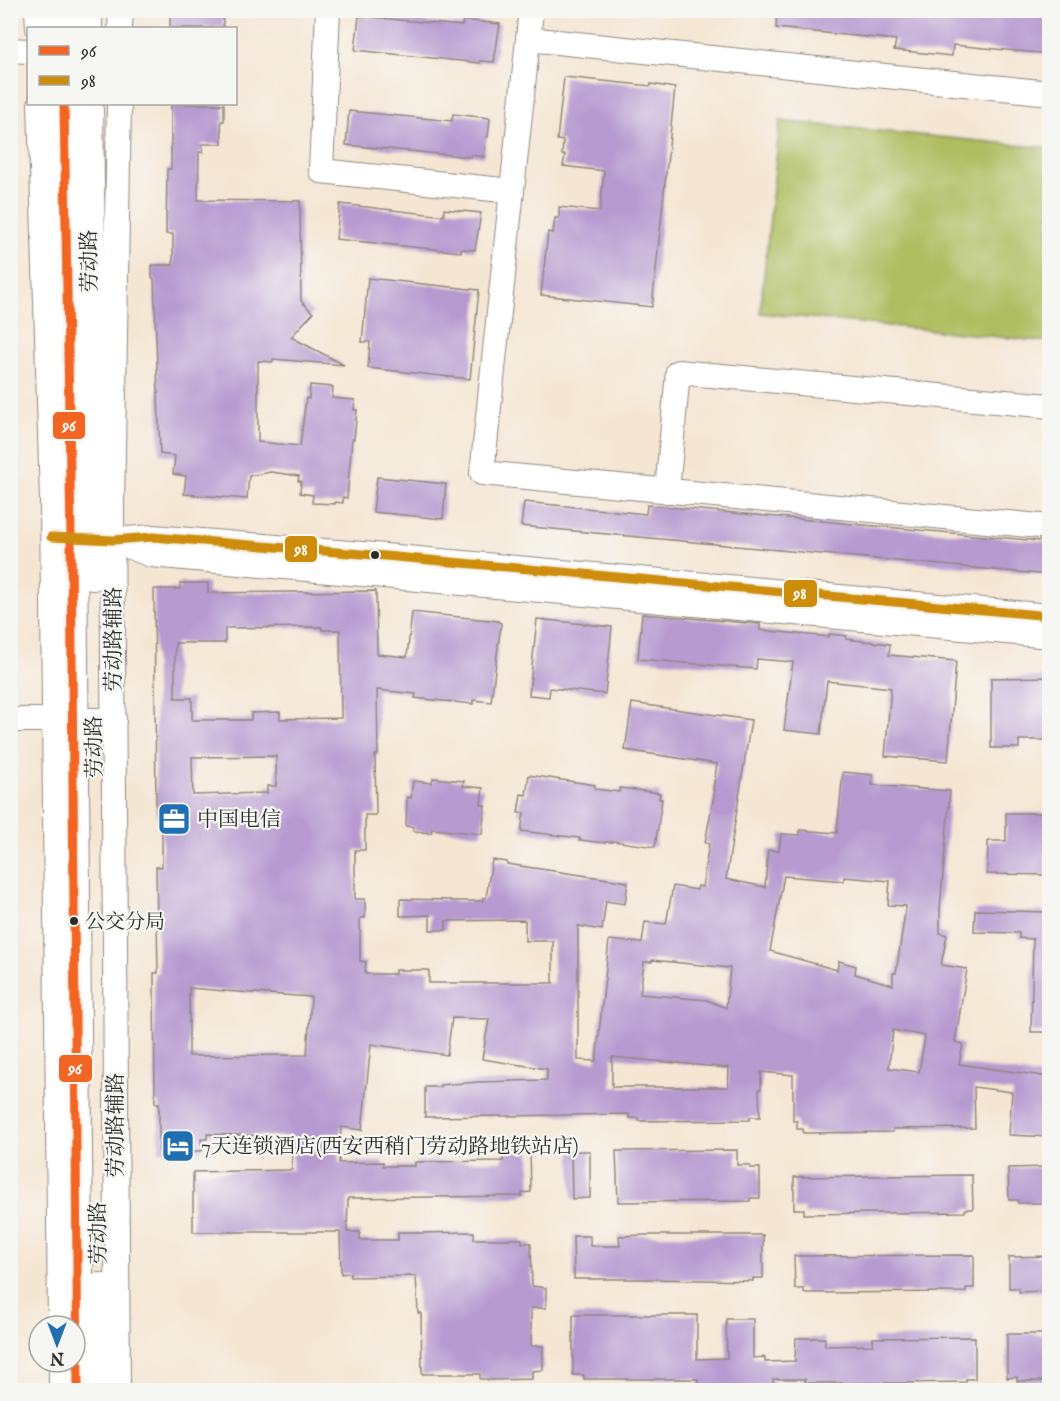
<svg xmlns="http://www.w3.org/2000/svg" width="1060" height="1401" font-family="'IM FELL English','Noto Serif SC',serif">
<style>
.green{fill:#adbd5f;stroke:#6c7445;stroke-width:1.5}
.building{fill:#b69ad0;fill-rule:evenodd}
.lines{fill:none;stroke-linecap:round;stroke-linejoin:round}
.minor-casing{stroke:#90887f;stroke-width:26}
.major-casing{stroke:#90887f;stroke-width:34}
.minor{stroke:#fff;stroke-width:24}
.major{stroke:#fff;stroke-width:32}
.bus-1-casing{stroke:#f6f6f2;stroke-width:14}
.bus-2-casing{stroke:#f6f6f2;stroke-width:14}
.bus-1{stroke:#f26522;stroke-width:9}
.bus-2{stroke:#ce8d09;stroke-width:9}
.bus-dot{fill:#2b2b2b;stroke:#f6f6f2;stroke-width:2}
.labels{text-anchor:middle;stroke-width:4.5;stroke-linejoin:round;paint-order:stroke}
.bus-label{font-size:20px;fill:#2b2b2b;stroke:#f6f6f2;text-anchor:start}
.street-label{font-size:21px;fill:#2b2b2b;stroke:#f6f6f2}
.poi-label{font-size:21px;fill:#2b2b2b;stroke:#f6f6f2;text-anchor:start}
.line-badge{stroke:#f6f6f2;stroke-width:2}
.badge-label{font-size:16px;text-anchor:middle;font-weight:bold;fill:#fff}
</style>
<rect width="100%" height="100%" fill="#f6f6f2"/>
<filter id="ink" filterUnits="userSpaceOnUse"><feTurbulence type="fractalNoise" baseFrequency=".0167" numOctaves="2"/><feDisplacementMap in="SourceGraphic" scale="12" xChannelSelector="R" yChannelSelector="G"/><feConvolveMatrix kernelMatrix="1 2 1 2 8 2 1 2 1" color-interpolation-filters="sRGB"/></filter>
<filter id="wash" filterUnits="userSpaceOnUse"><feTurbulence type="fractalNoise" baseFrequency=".008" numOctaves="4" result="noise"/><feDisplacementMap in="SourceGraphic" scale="24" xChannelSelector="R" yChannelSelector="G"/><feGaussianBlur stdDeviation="1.35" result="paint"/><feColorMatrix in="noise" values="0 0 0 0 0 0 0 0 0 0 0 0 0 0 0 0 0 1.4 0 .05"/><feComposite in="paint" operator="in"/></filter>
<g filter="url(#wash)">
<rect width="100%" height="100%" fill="#f5e6d3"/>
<polygon class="green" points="780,121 1049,148 1049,342 760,313"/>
<g id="blocks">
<g class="building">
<rect x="170" y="10" width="53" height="18"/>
<polygon points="777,10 1050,10 1050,54 953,45 952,56 894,50 896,40 776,28"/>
<polygon points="359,16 462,26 463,20 500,24 494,62 480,61 480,63 355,50"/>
<polygon points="564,77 651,86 651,84 675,88 652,307 541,295 548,232 553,233 555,218 559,218 559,207 600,211 604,171 563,166 565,155 562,155 563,141 557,140"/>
<polygon points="171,104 224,104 224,121 221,121 222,144 202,144 203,152 199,152 198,200 300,201 301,301 313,313 291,337 344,365 273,359 273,362 258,361 258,442 300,446 306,398 309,399 310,385 333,387 332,398 355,400 354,410 357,410 354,439 352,439 347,498 343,497 343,503 335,502 335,504 312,503 313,495 300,493 301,481 298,481 299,476 271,472 249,476 247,499 184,494 186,476 173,474 175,456 160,454 154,279 152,278 152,265 173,265 173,234 166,234 167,169 171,169"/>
<polygon points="349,111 452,121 453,114 490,118 488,137 486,137 484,157 471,155 471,157 346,145"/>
<polygon points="340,204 444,216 444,209 481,213 475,250 461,249 461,252 336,239"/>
<polygon points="368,278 479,290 470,379 368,368 370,342 362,342"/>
<polygon points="377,477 446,484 443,519 373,512"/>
<polygon points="524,502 646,514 647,505 1050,542 1050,575 521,526"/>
<path d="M180,583H208V593L376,591L377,654L407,657L412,612L498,621V622L501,623L491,702L473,700V704L443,701L415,698L416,694L377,690L378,755H375L376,815H365V850H355V899H365V918H360V961L366,962L365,974H395V970H429V983H553V941H525V920L446,921V930H430V915L400,916V899L451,900V901H483V898H486L492,860L507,862V864L628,882L625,904L606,901L602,930L578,926V1060L596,1061L609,940L642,943L645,922L666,924L673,886L697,890L698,886L702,887L709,844L705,843L715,790H713L717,764L625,750L632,703L751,720L726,879L765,887L768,850L779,851L781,834L800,835V830L837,833L843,772L873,775L872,785L950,791L940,908V933L947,935L941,965L967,969L955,1042L963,1044L959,1064L1050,1077V1137L1009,1135L1012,1092L974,1087L975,1128L893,1129V1132L803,1133V1129H797V1121H793V1075L761,1072V1089H759L760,1117H750V1120L639,1121V1118H629V1114L425,1117V1087H440V1085L479,1082L547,1080V1069L482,1059L489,1019L452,1018L447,1055L371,1044L362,1130L341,1127L339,1163L383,1162V1166H415V1162L503,1161V1151H530L531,1192L522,1193V1196L348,1198L347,1232H360V1240H398V1232H417V1233L474,1232V1239H522V1243H531L532,1286L546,1288V1308H531V1346H543V1370L532,1371V1379L488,1380V1379H480V1374H422L421,1313H418L416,1276L350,1277V1273L341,1274L340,1232H193V1172L292,1170L293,1137L207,1134V1139H201L202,1151H159V1103H155L154,973H158L156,867H162V824H158L156,807L154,589H180ZM322,627V630H340L341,718L280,719V712L251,713V720H192V698H175V643H225V628ZM276,756V786H267V793L193,795L192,757ZM784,876L844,881V877L890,881L888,905L906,906L896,973H893V985L855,974L856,966L839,961L837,970L770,951ZM652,960L730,968L726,1008L707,1000L640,994L644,962H652ZM189,988L225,991L311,997L307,1055L189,1056ZM893,1030L925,1036L919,1072L889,1068ZM612,1057L729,1068L728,1087H612Z"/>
<polygon points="642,614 760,624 760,630 829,637 829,634 847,636 846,639 890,644 889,655 956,661 948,761 885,756 891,688 827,681 821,734 784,730 793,662 757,659 756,669 638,659"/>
<polygon points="537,619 612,627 605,694 550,688 549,697 529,695"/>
<polygon points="1050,677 1050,740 1019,740 1019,748 991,748 991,678"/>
<polygon points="529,775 595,785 595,789 619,792 620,788 660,793 659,799 662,799 655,847 613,841 613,842 605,842 605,843 579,840 580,838 521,831 524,813 518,813 521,794 526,795"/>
<polygon points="433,778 464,781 463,786 483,788 481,805 485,805 482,834 432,829 431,833 413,831 414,827 406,826 407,797 411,798 413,781 432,783"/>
<polygon points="1006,813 1050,813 1050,875 987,874 988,841 1006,841"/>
<polygon points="975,910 1050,912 1050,1032 1031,1032 1033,939 1019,938 1019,933 974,932"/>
<polygon points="737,1150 737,1165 750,1165 750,1168 760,1168 760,1198 750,1198 750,1201 618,1202 616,1151"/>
<polygon points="571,1151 590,1151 590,1198 572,1199"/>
<polygon points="1050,1167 1050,1200 1046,1200 1046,1203 1018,1203 1018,1200 1009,1200 1008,1168"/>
<polygon points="972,1175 973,1209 965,1209 965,1212 804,1214 804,1209 794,1209 794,1177"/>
<polygon points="645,1235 763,1235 763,1278 753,1278 753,1281 648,1279 574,1279 573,1236 590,1236 590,1246 620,1246 619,1236"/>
<polygon points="974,1255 974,1288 966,1288 966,1292 804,1293 804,1289 795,1289 794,1256"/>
<polygon points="1050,1256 1050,1288 1046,1288 1046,1291 1019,1292 1019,1288 1009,1288 1009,1257"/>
<polygon points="573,1315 697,1315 697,1359 727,1358 726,1319 753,1319 753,1358 765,1357 765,1362 795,1361 796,1338 825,1338 825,1346 873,1345 873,1338 975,1337 975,1379 966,1379 966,1382 896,1383 805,1383 805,1379 773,1379 773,1390 699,1390 698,1379 584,1379 584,1375 573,1375"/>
<polygon points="1007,1334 1050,1334 1050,1381 1017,1381 1017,1377 1007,1378"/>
</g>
</g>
</g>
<g filter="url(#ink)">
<use href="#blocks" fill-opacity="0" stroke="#90887f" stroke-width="1.5"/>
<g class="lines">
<g class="minor-casing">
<g id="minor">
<polyline points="37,10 38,28"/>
<polyline points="328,10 321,171 512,191"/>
<polyline points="531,10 528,39 1050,93"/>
<polyline points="120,28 121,10"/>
<polyline points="528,39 482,473 1050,527"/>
<polyline points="10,50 28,51"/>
<polyline points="40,104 52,500 60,1326"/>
<polyline points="667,491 678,372 1050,406"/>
<polyline points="99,539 113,540 153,537 374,555 1050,616"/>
<polyline points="118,542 151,555 1050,636"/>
<polyline points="10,720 114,720"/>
<polyline points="61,1362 61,1390"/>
<polyline points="118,1390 112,507 119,104"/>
</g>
</g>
<g class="major-casing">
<g id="major">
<polyline points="63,10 63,28"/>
<polyline points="86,10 86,28"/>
<polyline points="64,104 71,538 78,1390"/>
<polyline points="87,104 93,574"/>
<polyline points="99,1289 100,1390"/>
</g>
</g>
<use href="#minor" class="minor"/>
<use href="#major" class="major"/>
<g class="bus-1-casing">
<polyline id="bus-1" points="64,104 71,538 78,1390"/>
</g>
<g class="bus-2-casing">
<polyline id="bus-2" points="51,537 113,540 153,537 374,555 1050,616"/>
</g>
<use href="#bus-1" class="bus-1"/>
<use href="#bus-2" class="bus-2"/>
</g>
</g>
<defs>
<g id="office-square" transform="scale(1.725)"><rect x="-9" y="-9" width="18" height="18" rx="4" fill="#1f6fb2" stroke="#f6f6f2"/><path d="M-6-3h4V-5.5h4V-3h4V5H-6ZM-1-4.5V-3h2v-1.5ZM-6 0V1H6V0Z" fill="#fff"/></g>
<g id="hotel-square" transform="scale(1.725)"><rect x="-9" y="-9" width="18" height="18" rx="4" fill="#1f6fb2" stroke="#f6f6f2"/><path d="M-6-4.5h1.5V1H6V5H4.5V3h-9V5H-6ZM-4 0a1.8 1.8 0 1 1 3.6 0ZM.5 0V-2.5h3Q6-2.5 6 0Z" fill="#fff"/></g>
</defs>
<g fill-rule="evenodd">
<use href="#office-square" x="174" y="819"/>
<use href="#hotel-square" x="178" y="1146"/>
</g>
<g class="bus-dot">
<circle cx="375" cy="555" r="5"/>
<circle cx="74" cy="921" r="5"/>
</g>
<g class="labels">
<g class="bus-label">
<text x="85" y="928">公交分局</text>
</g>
<g class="street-label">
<text transform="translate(89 261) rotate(-91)" y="7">劳动路</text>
<text transform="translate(113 639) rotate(-90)" y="7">劳动路辅路</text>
<text transform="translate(94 747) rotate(-91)" y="7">劳动路</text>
<text transform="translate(115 1125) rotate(-90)" y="7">劳动路辅路</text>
<text transform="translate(98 1233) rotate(-91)" y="7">劳动路</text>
</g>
<g class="poi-label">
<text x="197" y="826">中国电信</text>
<text x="201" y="1153">7天连锁酒店(西安西稍门劳动路地铁站店)</text>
</g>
</g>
<g class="line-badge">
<rect x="52" y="411" width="34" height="29" rx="6" fill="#f26522"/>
<rect x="284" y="535" width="34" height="28" rx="6" fill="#ce8d09"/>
<rect x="783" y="579" width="35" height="29" rx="6" fill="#ce8d09"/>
<rect x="58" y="1054" width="35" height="29" rx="6" fill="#f26522"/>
</g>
<g class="badge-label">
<text x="69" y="431">96</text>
<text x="301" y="555">98</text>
<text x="800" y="599">98</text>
<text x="75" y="1074">96</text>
</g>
<rect width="1060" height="1401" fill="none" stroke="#f6f6f2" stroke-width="36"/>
<rect x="27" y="27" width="210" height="78" fill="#f6f6f2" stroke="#a5a5a2" stroke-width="1.5"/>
<rect x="39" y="46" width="30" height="9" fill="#f26522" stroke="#a5a5a2" stroke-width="1.5"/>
<text x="81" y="57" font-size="18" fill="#2b2b2b">96</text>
<rect x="39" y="76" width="30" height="9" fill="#ce8d09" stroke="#a5a5a2" stroke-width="1.5"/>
<text x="81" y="87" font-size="18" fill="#2b2b2b">98</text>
<g transform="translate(57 1344) rotate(180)"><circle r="28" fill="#f6f6f2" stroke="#a5a5a2" stroke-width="1.5"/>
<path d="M0-4.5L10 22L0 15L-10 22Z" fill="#1f6fb2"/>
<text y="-9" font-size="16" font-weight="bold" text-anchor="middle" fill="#2b2b2b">N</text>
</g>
</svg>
